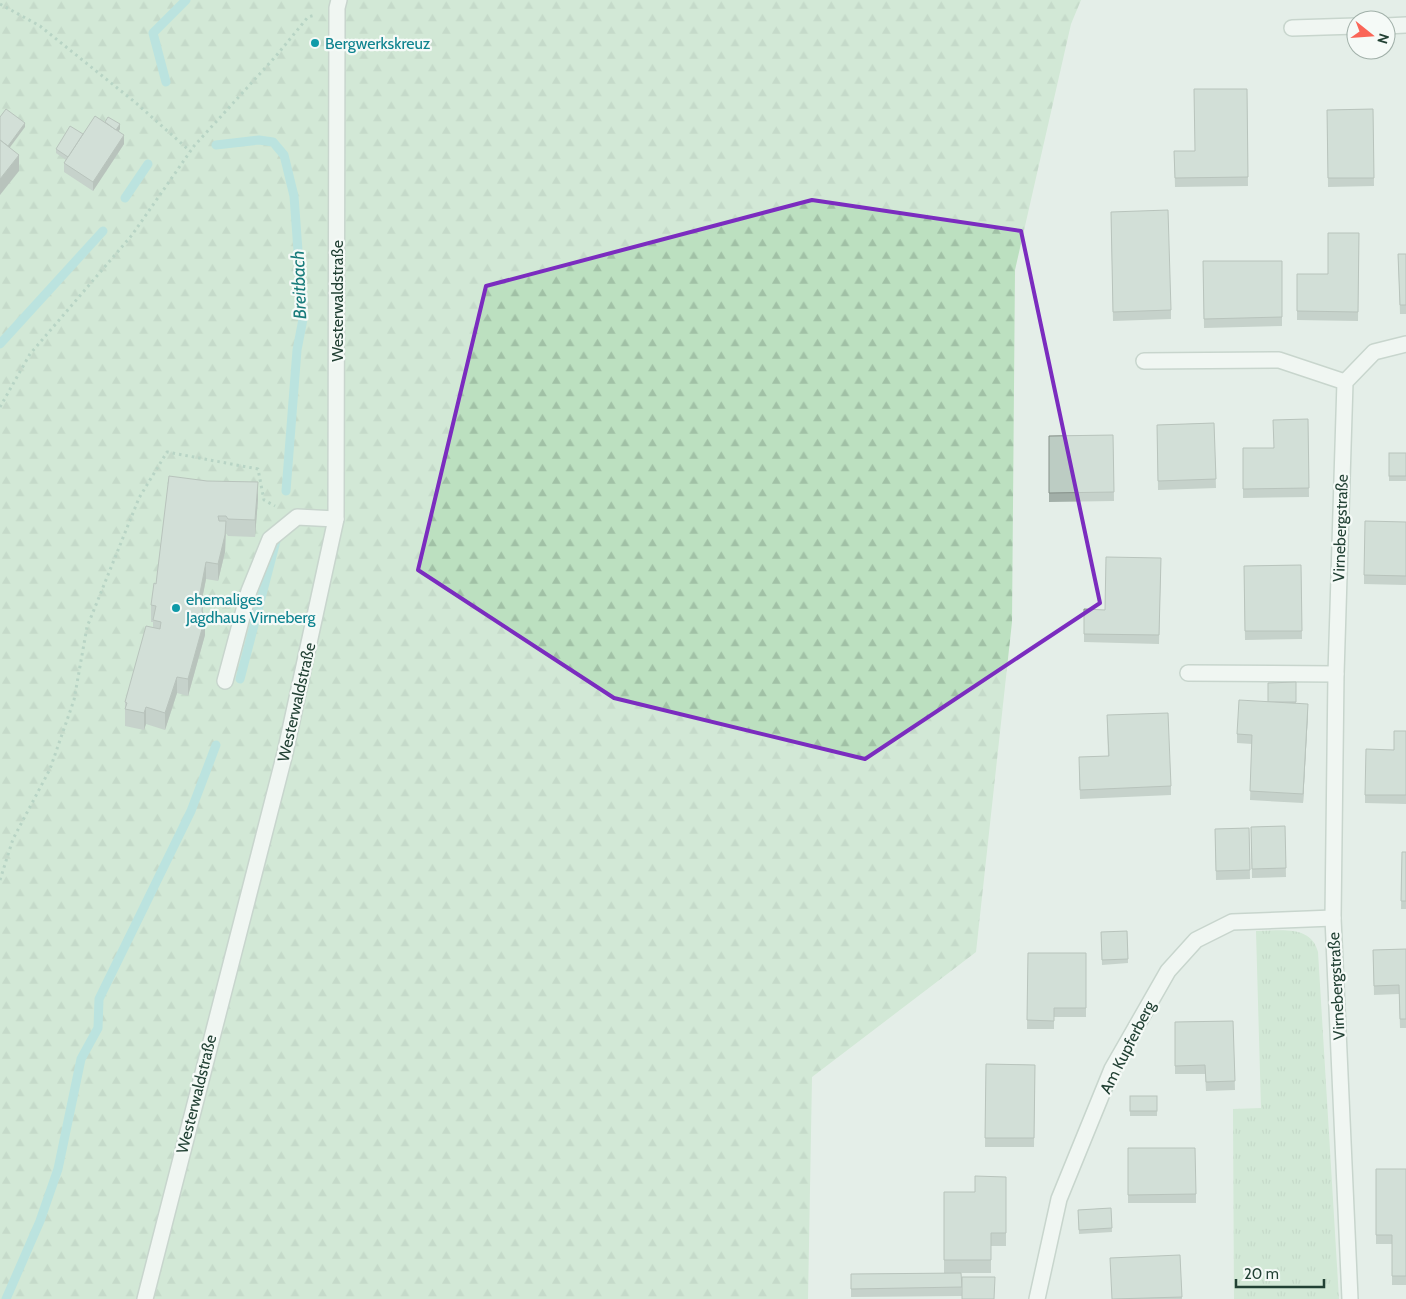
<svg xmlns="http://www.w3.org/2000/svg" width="1406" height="1299" font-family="Cabin,sans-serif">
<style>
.grass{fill:url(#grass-tufts)}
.forest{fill:url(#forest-firs)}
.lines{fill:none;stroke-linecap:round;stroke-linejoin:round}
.stream{stroke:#89d6d6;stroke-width:9}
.service-casing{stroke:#a6b7ae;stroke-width:18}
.minor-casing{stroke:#a6b7ae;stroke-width:18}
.path{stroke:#83b49c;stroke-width:3;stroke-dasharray:2.5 4;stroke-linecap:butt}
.service{stroke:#fff;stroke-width:15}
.minor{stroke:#fff;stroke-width:15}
.wall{fill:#a2afa8}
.shaded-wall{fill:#848f88}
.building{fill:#bcccc3;stroke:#848f88}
.marked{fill:none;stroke:#7b2cbf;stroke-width:4;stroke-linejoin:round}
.culture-dot{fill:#0f9aa8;stroke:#f5faf7;stroke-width:2}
.labels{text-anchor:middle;stroke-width:4.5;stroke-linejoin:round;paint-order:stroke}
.culture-label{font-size:16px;fill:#0d838f;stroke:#f5faf7;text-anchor:start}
.street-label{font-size:16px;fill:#224134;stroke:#f5faf7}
.water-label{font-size:18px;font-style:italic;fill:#187b7b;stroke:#f5faf7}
</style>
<defs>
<pattern id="grass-tufts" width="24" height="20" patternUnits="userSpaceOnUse" patternTransform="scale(1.25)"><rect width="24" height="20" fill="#bce0c0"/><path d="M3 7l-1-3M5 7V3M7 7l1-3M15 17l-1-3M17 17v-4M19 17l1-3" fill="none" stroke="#a1c1a6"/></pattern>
<pattern id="forest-firs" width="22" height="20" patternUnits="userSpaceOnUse" patternTransform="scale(1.25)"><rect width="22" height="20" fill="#bce0c0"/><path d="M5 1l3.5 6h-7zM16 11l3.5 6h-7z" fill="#a1c1a6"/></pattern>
</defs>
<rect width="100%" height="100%" fill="#e4eee8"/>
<path class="grass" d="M1256,931C1279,931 1311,924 1318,952L1339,1299H1234L1233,1109L1261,1108Z"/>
<polygon class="forest" points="0,0 1081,0 1071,24 1015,270 1012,622 976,952 812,1077 808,1299 0,1299"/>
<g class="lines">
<g class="stream">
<polyline points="166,82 153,33 186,0"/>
<polyline points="216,145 259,140 273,142 284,155 294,196 303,319 297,350 286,491"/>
<polyline points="125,198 148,164"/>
<polyline points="0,344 103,231"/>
<polyline points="240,679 277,537"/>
<polyline points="6,1299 40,1221 58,1169 81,1059 98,1028 99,999 191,811 216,745"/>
</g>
<g class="service-casing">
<polyline id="service" points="225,681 249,591 270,539 297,517 336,519"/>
</g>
<g class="minor-casing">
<g id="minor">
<polyline points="1386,26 1406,25"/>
<polyline points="1292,28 1356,26"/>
<polyline points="1144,361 1279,360 1345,382"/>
<polyline points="1188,673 1336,674"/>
<polyline points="145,1299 285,753 336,519 337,8 339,0"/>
<polyline points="1037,1299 1059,1199 1112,1069 1168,971 1196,940 1232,922 1333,918"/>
<polyline points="1350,1299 1333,918 1336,674 1345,382 1374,352 1406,344"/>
</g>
</g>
<g class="path">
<polyline points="0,4 40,26 136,103 190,151"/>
<polyline points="0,407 30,354 132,235 194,146 276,56 308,17 315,15"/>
<polyline points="0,880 13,839 50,769 74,700 87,627 139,498 167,452 258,469 264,500 275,506"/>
</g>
<use href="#service" class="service"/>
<use href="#minor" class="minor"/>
</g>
<g class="wall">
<polygon points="1247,89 1248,186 1175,187 1174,151 1195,151"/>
<polygon points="1373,109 1374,186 1328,187 1327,110"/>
<polygon points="105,122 120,129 118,131 124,144 93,191 64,172 64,163 66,160 56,153 56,149"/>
<polygon points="1111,212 1171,310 1171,319 1113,321"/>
<polygon points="1359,233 1358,321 1297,320 1297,274 1328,274"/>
<polygon points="1398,254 1406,254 1406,314 1400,314"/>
<polygon points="1203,261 1282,261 1282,326 1204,328"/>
<polygon points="1308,419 1309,497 1243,498 1243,448 1273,448"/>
<polygon points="1214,423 1216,488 1158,490 1157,425"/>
<polygon points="1113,435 1114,501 1049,502 1049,436"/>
<rect x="1389" y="453" width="17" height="28"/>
<polygon points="169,476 258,499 255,537 228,536 226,533 225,552 218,581 206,579 202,599 205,635 188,696 177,693 165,730 146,724 144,730 125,726 125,702 153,627 153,622 151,622 151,605 156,584"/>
<polygon points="1406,522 1406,585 1364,584 1364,575"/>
<polygon points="1161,558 1159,644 1084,642 1084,609 1105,610"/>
<polygon points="1301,565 1302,639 1245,640 1244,566"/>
<polygon points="1296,682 1296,703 1308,713 1303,803 1250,800 1252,744 1237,743 1237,734 1268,702"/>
<polygon points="1107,715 1171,786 1171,795 1080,799 1079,766 1108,756"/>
<polygon points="1406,731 1406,804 1365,803 1365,795"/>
<polygon points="1285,826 1286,877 1252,878 1251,827"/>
<polygon points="1249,828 1250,879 1216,880 1215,829"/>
<polygon points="1402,852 1406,852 1406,909 1401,909"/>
<polygon points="1127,931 1128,963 1102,965 1101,932"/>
<polygon points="1406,949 1406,1028 1400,1028 1399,994 1374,995 1373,950"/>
<polygon points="1028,953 1086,953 1086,1017 1054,1017 1054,1029 1027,1029"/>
<polygon points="1233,1021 1235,1090 1206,1091 1205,1074 1175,1074 1175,1022"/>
<polygon points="986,1064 1035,1065 1034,1147 985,1147"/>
<rect x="1130" y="1096" width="27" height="20"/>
<polygon points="1128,1148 1196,1194 1196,1203 1128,1203"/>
<polygon points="1376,1169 1406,1169 1406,1285 1392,1285 1392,1244 1376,1244"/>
<polygon points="1006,1177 1006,1246 991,1246 991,1273 944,1273 944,1192 975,1192"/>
<polygon points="1111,1208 1112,1232 1079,1234 1078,1210"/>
<polygon points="1180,1255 1182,1299 1112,1299"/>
<polygon points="961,1273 962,1296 851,1297 851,1274"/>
</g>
<g class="shaded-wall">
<polygon points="25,123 25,127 8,150 8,146"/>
<polygon points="120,124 120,129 114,138 114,133"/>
<polygon points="124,135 124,144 93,191 93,182"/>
<polygon points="19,155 19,171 0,195 0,179"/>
<polygon points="258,482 258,499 255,537 255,520"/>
<polygon points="226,521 225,552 218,581 218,564"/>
<polygon points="206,562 206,579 199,615 199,598"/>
<polygon points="205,618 205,635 188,696 188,679"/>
<polygon points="177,677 177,693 165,730 165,713"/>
<polygon points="1308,704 1308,713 1303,803 1303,794"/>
<polygon points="146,707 146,724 144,730 144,713"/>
</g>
<g class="building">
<polygon points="1194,89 1247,89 1248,177 1175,178 1174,151 1195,151"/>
<polygon points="6,109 25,123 8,146 0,140 0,117"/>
<polygon points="1373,109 1374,178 1328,178 1327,110"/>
<polygon points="95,116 124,135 93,182 64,163"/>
<polygon points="108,117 120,124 116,130 105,122"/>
<polygon points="70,126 83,134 68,157 56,149"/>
<polygon points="0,140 19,155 0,179"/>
<polygon points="1168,210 1171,310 1113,312 1111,212"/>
<polygon points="1328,233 1359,233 1358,312 1297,311 1297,274 1328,274"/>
<polygon points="1398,254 1406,254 1406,305 1400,305"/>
<polygon points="1203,261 1282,261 1282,317 1204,319"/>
<polygon points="1308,419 1309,488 1243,489 1243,448 1274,448 1273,420"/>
<polygon points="1214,423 1216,479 1158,481 1157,425"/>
<polygon points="1113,435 1114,492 1049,493 1049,436"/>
<rect x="1389" y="453" width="17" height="23"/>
<polygon points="169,476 207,481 258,482 255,520 228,519 226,516 218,516 219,521 226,521 225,535 218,564 206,562 199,598 203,600 202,611 205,618 188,679 177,677 165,713 146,707 144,713 125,709 127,703 125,702 146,626 160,629 161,622 153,620 156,606 151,605 154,583 156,584"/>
<polygon points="1365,521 1406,522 1406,576 1364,575"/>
<polygon points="1106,557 1161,558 1159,635 1084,634 1084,609 1105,610"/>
<polygon points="1301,565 1302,631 1245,631 1244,566"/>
<polygon points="1296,682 1296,702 1268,702 1268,683"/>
<polygon points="1239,700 1308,704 1303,794 1250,791 1252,735 1237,734"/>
<polygon points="1168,713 1171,786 1080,790 1079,757 1109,756 1107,715"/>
<polygon points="1394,731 1406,731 1406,795 1365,795 1366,749 1394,750"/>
<polygon points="1285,826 1286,868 1252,869 1251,827"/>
<polygon points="1249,828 1250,870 1216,871 1215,829"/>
<polygon points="1402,852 1406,852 1406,901 1401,901"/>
<polygon points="1127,931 1128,959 1102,960 1101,932"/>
<polygon points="1406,949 1406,1019 1400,1019 1399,985 1374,986 1373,950"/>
<polygon points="1028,953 1086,953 1086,1008 1054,1008 1054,1021 1027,1020"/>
<polygon points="1233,1021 1235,1081 1206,1082 1205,1065 1175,1066 1175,1022"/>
<polygon points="986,1064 1035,1065 1034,1138 985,1138"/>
<rect x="1130" y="1096" width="27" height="15"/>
<polygon points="1128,1148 1195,1148 1196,1194 1128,1195"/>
<polygon points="1376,1169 1406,1169 1406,1276 1392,1276 1392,1235 1376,1235"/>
<polygon points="975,1176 1006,1177 1006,1233 991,1233 991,1260 944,1260 944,1192 975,1192"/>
<polygon points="1111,1208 1112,1228 1079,1230 1078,1210"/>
<polygon points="1180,1255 1182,1297 1112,1299 1110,1258"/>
<polygon points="961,1273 962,1287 851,1289 851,1274"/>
<polygon points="962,1277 995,1277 994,1299 962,1299"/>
</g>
<path d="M0 0H1406V1299H0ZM812,200L1021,231L1100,603L865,759L614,698L418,570L486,286Z" fill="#e4eee8" fill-opacity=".55" fill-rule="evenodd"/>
<path class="marked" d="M812,200L1021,231L1100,603L865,759L614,698L418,570L486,286Z"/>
<g class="culture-dot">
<circle cx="315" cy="43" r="5"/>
<circle cx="176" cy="608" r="5"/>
</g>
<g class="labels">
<g class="culture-label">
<text x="325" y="49">Bergwerkskreuz</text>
<text x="186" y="605">ehemaliges<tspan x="186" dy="18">Jagdhaus Virneberg</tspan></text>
</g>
<g class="street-label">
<text transform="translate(337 301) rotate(-90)" y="6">Westerwaldstraße</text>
<text transform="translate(1340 528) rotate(-88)" y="6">Virnebergstraße</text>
<text transform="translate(296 702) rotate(-77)" y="6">Westerwaldstraße</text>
<text transform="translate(1336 986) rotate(-93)" y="6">Virnebergstraße</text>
<text transform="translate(1127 1047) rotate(-63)" y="6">Am Kupferberg</text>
<text transform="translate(196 1094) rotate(-76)" y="6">Westerwaldstraße</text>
</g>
<g class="water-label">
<text transform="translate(299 285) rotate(-92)" y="6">Breitbach</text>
</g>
</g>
<g transform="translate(1371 35) rotate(107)"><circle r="24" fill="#f5faf7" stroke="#a1b0a9"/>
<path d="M0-4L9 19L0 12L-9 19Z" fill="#fa6557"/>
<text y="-8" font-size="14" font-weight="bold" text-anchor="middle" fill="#224134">N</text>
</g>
<path d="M1236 1279v8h88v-8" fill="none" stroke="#224134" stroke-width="2.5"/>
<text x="1244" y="1279" font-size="15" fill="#224134" stroke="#f5faf7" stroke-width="4" paint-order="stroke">20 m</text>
</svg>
